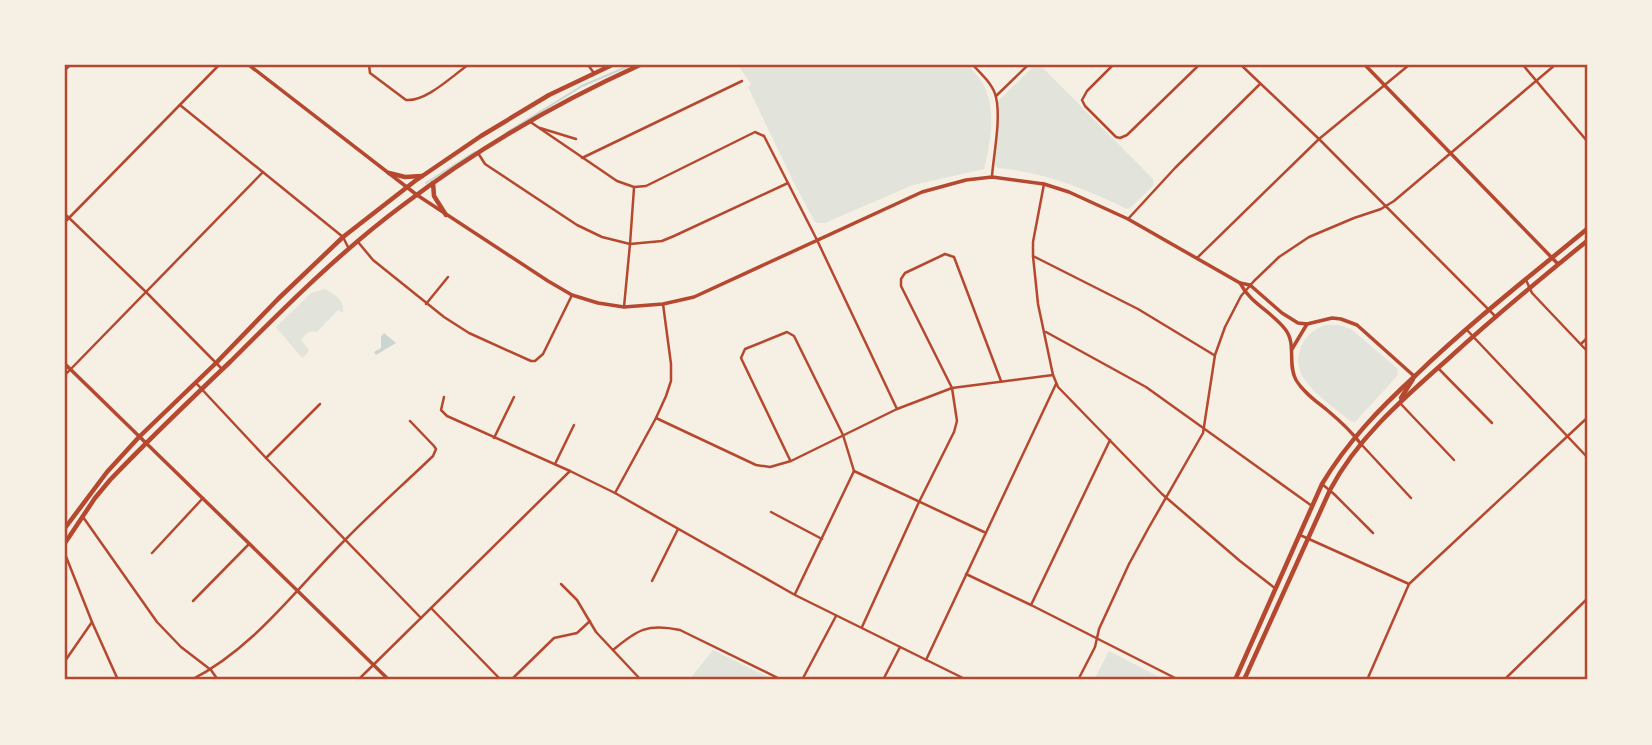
<svg xmlns="http://www.w3.org/2000/svg" width="1652" height="745" font-family="'DejaVu Sans',sans-serif">
<style>
.green{fill:#e2e4dc}
.water{fill:#c9d6d2}
.lines{fill:none;stroke-linecap:round;stroke-linejoin:round}
.stream{stroke:#c9d6d2;stroke-width:2}
.minor{stroke:#b5482f;stroke-width:2.5}
.tertiary{stroke:#b5482f;stroke-width:3.5}
.secondary{stroke:#b5482f;stroke-width:4.5}
.neatline{fill:none;stroke:#b5482f;stroke-width:2.5}
</style>
<rect width="100%" height="100%" fill="#f6efe4"/>
<g class="green">
<path d="M738,65H968C972,70 978,76 982,82C997,108 991,141 984,169L913,185L825,223H818L815,222L794,183L748,87L751,84Z"/>
<path d="M1035,65H1040L1153,179L1154,185L1130,208L1127,209C1086,189 1043,172 998,168L995,166L998,101Z"/>
<path d="M325,289C335,295 345,300 343,313L338,310L317,332C309,330 306,333 301,340L309,350L306,355L302,358L276,327L311,293Z"/>
<path d="M1325,325H1339L1351,329L1398,369L1397,376L1355,422L1350,421C1332,405 1291,381 1299,353C1303,338 1311,331 1325,325Z"/>
<polygon points="713,650 768,677 766,680 689,680"/>
<polygon points="1109,651 1165,680 1094,680"/>
</g>
<polygon class="water" points="384,333 396,343 376,355 374,352 381,348 381,337"/>
<g class="lines">
<g class="stream">
<polyline points="506,133 582,86 631,65"/>
<polyline points="426,183 475,152"/>
</g>
<g class="minor">
<path d="M369,65L370,73L406,100C426,102 452,76 468,65"/>
<polyline points="588,65 594,73"/>
<path d="M973,65C981,74 993,84 996,97C1001,119 994,152 992,176"/>
<polyline points="1113,65 1087,91 1082,100 1085,106 1116,137 1120,138 1127,135 1199,65"/>
<polyline points="1241,65 1319,139 1495,316"/>
<polyline points="1523,65 1587,141"/>
<polyline points="65,70 70,65"/>
<polyline points="996,96 1028,65"/>
<polyline points="180,105 343,237 349,249"/>
<polyline points="529,121 617,181 634,187 646,186 755,132 764,136 817,240 897,409"/>
<polyline points="540,128 576,139"/>
<polyline points="478,153 485,164 577,225 602,237 630,244 662,241 674,236 788,183"/>
<polyline points="582,158 742,81"/>
<polyline points="1044,184 1033,242 1033,256 1038,304 1053,375 1058,387 1162,494 1240,561 1276,589"/>
<polyline points="65,214 146,292 222,369"/>
<polyline points="1128,219 1175,168 1260,84"/>
<polyline points="65,222 219,65"/>
<polyline points="358,242 373,260 444,317 469,333 531,361 535,361 543,354 572,295"/>
<polyline points="1033,256 1138,309 1214,355"/>
<polyline points="1197,258 1319,139 1409,65"/>
<polyline points="1526,280 1532,293 1587,351"/>
<polyline points="426,304 448,277"/>
<polyline points="624,307 630,244 634,188"/>
<polyline points="1466,329 1587,457"/>
<polyline points="1046,332 1146,387 1312,506"/>
<polyline points="1581,344 1587,338"/>
<polyline points="1438,368 1492,423"/>
<polyline points="65,375 263,172"/>
<polyline points="196,383 266,458 421,618"/>
<polyline points="444,397 441,410 447,416 570,471 615,493 795,595 967,680"/>
<polyline points="1399,402 1454,460"/>
<polyline points="656,418 756,465 770,467 791,461 897,409 952,388 1053,375"/>
<polyline points="494,438 514,397"/>
<polyline points="1361,444 1411,498"/>
<polyline points="266,458 320,404"/>
<polyline points="790,460 741,358 745,349 787,332 794,336 843,435 854,471"/>
<polyline points="555,464 574,425"/>
<polyline points="854,471 984,532"/>
<polyline points="1322,484 1334,494 1373,533"/>
<polyline points="615,493 656,418 666,396 671,381 671,364 663,304"/>
<polyline points="771,512 822,539"/>
<polyline points="83,517 157,622 181,647 211,670 218,680"/>
<polyline points="1300,535 1409,584"/>
<polyline points="152,553 203,498"/>
<polyline points="65,554 92,622 118,680"/>
<polyline points="966,574 1031,605 1179,680"/>
<polyline points="652,581 678,529"/>
<polyline points="561,584 577,600 596,632 641,680"/>
<polyline points="795,594 854,471"/>
<polyline points="193,601 249,544"/>
<polyline points="1031,605 1110,440"/>
<polyline points="431,608 501,680"/>
<polyline points="862,627 919,502 954,432 957,421 952,388 901,286 901,279 905,273 945,254 954,257 1001,381"/>
<path d="M613,650C637,630 647,623 680,630L782,680"/>
<polyline points="926,660 1056,384"/>
<polyline points="65,661 92,622"/>
<path d="M191,680C253,649 296,589 344,541C373,511 404,484 433,456L436,449L434,446L410,421"/>
<polyline points="358,680 570,471"/>
<polyline points="511,680 554,638 577,633 590,621"/>
<polyline points="802,680 836,616"/>
<polyline points="883,680 900,647"/>
<polyline points="1078,680 1095,647 1099,629 1129,564 1148,529 1203,433 1215,355 1225,327 1241,296 1254,281 1279,257 1309,237 1354,218 1381,209 1394,201 1555,65"/>
<polyline points="1367,680 1409,584 1587,418"/>
<polyline points="1504,680 1587,599"/>
</g>
<g class="tertiary">
<polyline points="249,65 417,195 548,281 572,295 598,303 624,307 663,304 694,297 922,192 966,180 992,177 1044,184 1069,192 1128,219 1240,283 1250,285 1282,313 1298,323 1307,324 1332,318 1341,319 1357,325 1414,376"/>
<polyline points="1365,65 1558,264"/>
<path d="M1240,283C1250,303 1272,312 1285,329C1297,344 1287,364 1296,380C1303,392 1316,401 1327,410C1339,420 1351,431 1361,444"/>
<polyline points="1292,349 1307,324"/>
<polyline points="65,364 389,680"/>
</g>
<g class="secondary">
<polyline points="389,173 405,177 422,176"/>
<polyline points="433,183 434,196 446,215"/>
<polyline points="1401,398 1413,379"/>
<polyline points="65,528 107,472 139,437 216,363 278,299 343,237 415,181 481,136 549,95 612,65"/>
<path d="M65,543L95,498L110,480C149,439 190,400 231,361C286,306 341,251 403,205C477,149 556,103 640,65"/>
<path d="M1235,680L1322,484C1347,442 1380,408 1416,375C1470,323 1529,277 1587,229"/>
<path d="M1244,680L1330,490C1358,437 1404,398 1448,359C1493,318 1540,279 1587,241"/>
</g>
</g>
<rect width="1652" height="745" fill="none" stroke="#f6efe4" stroke-width="133"/>
<rect x="66" y="66" width="1520" height="612" class="neatline"/>
</svg>
